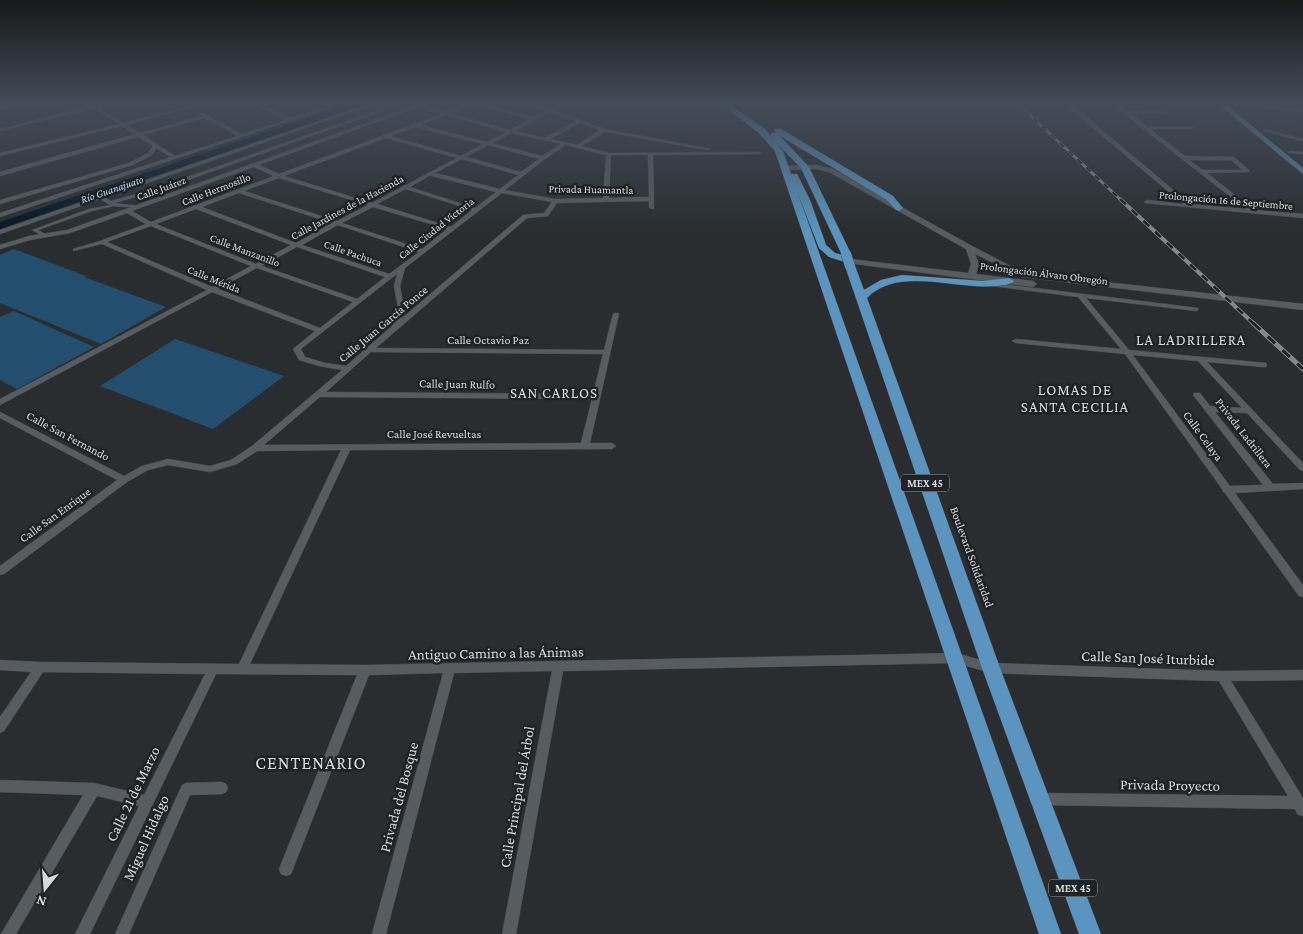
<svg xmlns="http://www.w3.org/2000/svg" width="1303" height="934" font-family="'Crimson Pro',serif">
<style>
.green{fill:#234e6d}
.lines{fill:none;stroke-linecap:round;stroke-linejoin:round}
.river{fill:#041826;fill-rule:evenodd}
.pedestrian-casing{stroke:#44484b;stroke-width:1}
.minor-casing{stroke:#44484b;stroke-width:1}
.tertiary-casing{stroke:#44484b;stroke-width:1}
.primary-casing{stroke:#44484b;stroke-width:1}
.trunk-casing{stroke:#44484b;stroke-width:1}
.pedestrian{fill:#575c60;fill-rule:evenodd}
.minor{fill:#575c60;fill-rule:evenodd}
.tertiary{fill:#575c60;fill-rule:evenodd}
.primary{fill:#5a87a7;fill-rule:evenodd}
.trunk{fill:#5b95bf;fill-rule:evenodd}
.rail-far2-casing{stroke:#84888a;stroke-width:3}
.rail-far1-casing{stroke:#84888a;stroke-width:4}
.rail-casing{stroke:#84888a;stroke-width:5}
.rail-far2{stroke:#1f2326;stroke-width:2;stroke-dasharray:6;stroke-linecap:butt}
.rail-far1{stroke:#1f2326;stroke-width:2.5;stroke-dasharray:8;stroke-linecap:butt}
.rail{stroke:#1f2326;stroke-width:3;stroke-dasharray:10;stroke-linecap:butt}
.trunk-bridge-casing{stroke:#44484b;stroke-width:11;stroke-linecap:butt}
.trunk-bridge{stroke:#5b95bf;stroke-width:10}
.labels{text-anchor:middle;stroke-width:5;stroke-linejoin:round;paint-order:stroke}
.far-street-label{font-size:11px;fill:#d6d9db;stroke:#1f2326}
.far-water-label{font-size:11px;font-style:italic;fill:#b4d6f0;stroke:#1f2326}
.shield{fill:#1f2326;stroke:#9fa2a5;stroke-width:1}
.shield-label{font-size:11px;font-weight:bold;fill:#d6d9db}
.street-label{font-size:12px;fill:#d6d9db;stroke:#1f2326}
.quarter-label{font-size:15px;letter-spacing:1px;fill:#d6d9db;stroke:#1f2326}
.near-street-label{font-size:15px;fill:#d6d9db;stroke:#1f2326}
.near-quarter-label{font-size:18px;letter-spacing:1px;fill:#d6d9db;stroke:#1f2326}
</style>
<rect width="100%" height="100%" fill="#292d30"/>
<g class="green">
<polygon points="14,249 86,276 84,277 166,307 101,344 0,303 0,255"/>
<polygon points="14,311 94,347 17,389 0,380 0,317"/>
<polygon points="175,339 284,376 213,429 100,386"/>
</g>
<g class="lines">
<polygon class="river" points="355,102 370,102 369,104 0,231 0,222"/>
<g class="pedestrian-casing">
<g id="pedestrian">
<polygon points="375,102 394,102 376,104"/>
<polygon points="402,102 407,102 154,192 114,203 139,206 141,206 141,208 114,206 92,211 38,230 47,235 47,236 45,237 32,230 89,209 110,205 98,198 98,196 102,196 111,201 150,190"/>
</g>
</g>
<g class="minor-casing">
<g id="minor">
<path d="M108,102H114L98,107L123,123L207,102H213L126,125L140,133L202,116L200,114L202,113L242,134L286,120L249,102H254L290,118L325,107L314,102C320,102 325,106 331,105C336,105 341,102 347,102L0,217V213L171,157L156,148L152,155L133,165L0,204V200L129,163L148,153L153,146L138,137L0,176V172L135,134L122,126L0,156V153L119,124L94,108L0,131V129L91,106L89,103L95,105ZM205,118L238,136L175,156L143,135Z"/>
<polygon points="375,102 381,102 0,234 0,230"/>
<path d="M425,102H431L422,106L446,112L470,102H479L478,103L533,117L546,111L523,102H529L550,109L569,102H574L554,111L605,129L710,149L708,150L605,132L582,146L609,153L759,152L761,153L759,154L653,155L654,209L649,208V201L557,203L548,216L527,218L376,348L604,350L613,314L614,313H618L619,314L590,443H612L616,446L612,449L350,450L250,664L365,665L956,653L991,663L1222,671L1303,670V680L1231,681L1303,798V816L1298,815L1295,809L1041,805L1036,804L1035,799L1036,794L1041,793L1288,796L1219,681L991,673L956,663L563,671L516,934H502L552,671L454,673L386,934H372L443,673L369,675L293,869L291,874L286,876L281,874L279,869L357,675L216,674L90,934H75L139,806L97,796L16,934H1L83,795L0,792V780L94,783L144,795L205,674L43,672L4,731L0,733V717L31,672L0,670V660L40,662L239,664L341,450L257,451L237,464L210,472L168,465L148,470L127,482L4,574L0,575V566L117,480L0,418V412L124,476L142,466L168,459L210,466L231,460L252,446L342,370L319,366L299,360L293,349L315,331L212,292L0,405V399L207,290L102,244L73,251V249L100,241L146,224L127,213L70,233L30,240L0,249V245L29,236L67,230ZM474,105L530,119L510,130L450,113ZM418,107L441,114L279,174L259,165ZM550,112L576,121L545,138L515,131ZM446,115L507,132L487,142L420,125ZM580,123L600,130L577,145L550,139ZM415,127L483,144L461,156L390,136ZM512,133L561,144L542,156L492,143ZM386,138L457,158L372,203L284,176ZM488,145L539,159L521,172L466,157ZM566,145L606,155L603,198L555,199L505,190L545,159ZM611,155H648L649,197L609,198ZM462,159L518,175L500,189L435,173ZM254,167L274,176L151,222L132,211ZM431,175L432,176L496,192L475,208L410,187ZM279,178L368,205L337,221L244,191ZM406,189L472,210L451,227L377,204ZM239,193L332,223L296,243L202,207ZM502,193L552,202L544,213L523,215L401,319L404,308L400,286L405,268ZM373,207L447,229L422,249L342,223ZM196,209L291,245L256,264L156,224ZM338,225L419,252L389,274L302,245ZM151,226L251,266L212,287L107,242ZM297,247L385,277L357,299L262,266ZM257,268L353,302L320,328L218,289ZM397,274L394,286L398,308L392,326L346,366L325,363L305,357L301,349ZM371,352L603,354L593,394L326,392ZM320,397L592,399L581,443L264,445Z"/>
<path d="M1065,102H1069L1190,204L1246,209L1123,113L1118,107L1120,102H1124L1122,107L1126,111L1168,112L1170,113L1168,114L1130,113L1147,127H1193V128L1191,129H1150L1185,156L1234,157L1249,170V172L1207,173L1254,210L1303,214V218L1145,203L1144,202L1147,200L1183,204L1066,105ZM1189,160H1231L1242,170H1203Z"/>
<polygon points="1232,103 1303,110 1303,112 1234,105"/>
<polygon points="1264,129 1303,139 1303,141 1264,131"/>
<polygon points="1290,151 1303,152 1303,154 1288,153 1288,152"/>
<path d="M986,282L1198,308V310L1196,311L1086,298L1129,350L1266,363L1267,365L1266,367H1263L1207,362L1303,463V471L1300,470L1247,413L1215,412L1273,484L1303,483V489L1235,493L1303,585V597L1299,596L1225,493L1223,492L1222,489L1125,354L1016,343L1012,341L1016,339L1121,349L1078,297L984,285L983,284ZM1133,355L1198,361L1242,408L1210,406L1200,393H1194L1193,395L1263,485L1230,486Z"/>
<polygon points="222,782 226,784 228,788 226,792 222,794 190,795 129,934 115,934 182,785 186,783"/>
</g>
</g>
<g class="tertiary-casing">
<g id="tertiary">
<polygon points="20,102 30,102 0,110 0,106"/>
<polygon points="816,165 833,169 972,246 1024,273 1303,304 1303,310 1022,277 975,254 979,264 976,274 1033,281 1037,284 1033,287 847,263 846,261 850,259 968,273 971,264 966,249 829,172 816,169 783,170 780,168 783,166"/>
</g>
</g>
<g class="primary-casing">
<polygon id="primary" points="1216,102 1223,102 1303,168 1303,174"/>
</g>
<g class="trunk-casing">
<g id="trunk">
<path d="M718,102H725L765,129L783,151L791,174H797L810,200L826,245L835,253L842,255L801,168L771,137V133H777L809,167L851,254L847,257L855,261L852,263L855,266L864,290L881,280L902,275L983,281L1009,278L1014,281C1010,285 1003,285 996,286C955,290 898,266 867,298L1000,668L1101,934H1079L982,668L845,266L848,263L829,257L819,248L797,191L1061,934H1039L775,151L759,133Z"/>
<polygon points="775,129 781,129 893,196 903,208 899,211 896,210 887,200 775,133"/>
</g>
</g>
<use href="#pedestrian" class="pedestrian"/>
<use href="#minor" class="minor"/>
<use href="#tertiary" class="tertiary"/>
<use href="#primary" class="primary"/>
<use href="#trunk" class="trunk"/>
<g class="rail-far2-casing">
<polyline id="rail-far2" points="1016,102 1121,200"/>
</g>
<g class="rail-far1-casing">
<polyline id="rail-far1" points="1120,199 1254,324"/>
</g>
<g class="rail-casing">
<polyline id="rail" points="1253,323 1303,369"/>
</g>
<use href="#rail-far2" class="rail-far2"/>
<use href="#rail-far1" class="rail-far1"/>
<use href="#rail" class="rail"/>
<g class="trunk-bridge-casing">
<polyline id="trunk-bridge" points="846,254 850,266"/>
</g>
<use href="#trunk-bridge" class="trunk-bridge"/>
</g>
<linearGradient id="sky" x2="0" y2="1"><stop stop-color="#17191a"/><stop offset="0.44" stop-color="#434c59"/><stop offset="1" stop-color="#434c59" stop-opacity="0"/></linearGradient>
<rect width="1303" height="233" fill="url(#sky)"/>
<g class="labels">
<g class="far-street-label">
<text transform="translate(161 188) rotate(-20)" y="4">Calle Juárez</text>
<text transform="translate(216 189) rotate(-21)" y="4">Calle Hermosillo</text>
<text transform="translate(591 189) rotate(1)" y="4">Privada Huamantla</text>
<text transform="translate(1226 200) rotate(5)" y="4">Prolongación 16 de Septiembre</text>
<text transform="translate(347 207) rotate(-28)" y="4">Calle Jardines de la Hacienda</text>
<text transform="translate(436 228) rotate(-38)" y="4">Calle Ciudad Victoria</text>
<text transform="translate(245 250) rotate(21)" y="4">Calle Manzanillo</text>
<text transform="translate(353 253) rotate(19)" y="4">Calle Pachuca</text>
<text transform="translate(1044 273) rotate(7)" y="4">Prolongación Álvaro Obregón</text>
<text transform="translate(214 279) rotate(22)" y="4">Calle Mérida</text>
</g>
<g class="far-water-label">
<text transform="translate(112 189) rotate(-19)" y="4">Río Guanajuato</text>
</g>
<g class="shield">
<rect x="901" y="474.5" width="48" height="17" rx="4"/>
<rect x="1049" y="879.5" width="48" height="17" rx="4"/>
</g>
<g class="shield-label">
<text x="925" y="487">MEX 45</text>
<text x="1073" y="892">MEX 45</text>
</g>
<g class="street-label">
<text transform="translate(383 324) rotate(-40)" y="4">Calle Juan García Ponce</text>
<text x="488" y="344">Calle Octavio Paz</text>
<text transform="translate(457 384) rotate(1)" y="4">Calle Juan Rulfo</text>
<text transform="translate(1244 433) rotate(52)" y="4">Privada Ladrillera</text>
<text x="434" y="438">Calle José Revueltas</text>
<text transform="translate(68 436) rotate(28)" y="4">Calle San Fernando</text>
<text transform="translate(1203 436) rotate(54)" y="4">Calle Celaya</text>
<text transform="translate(55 515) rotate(-36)" y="4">Calle San Enrique</text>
<text transform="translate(972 557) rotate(70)" y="4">Boulevard Solidaridad</text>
</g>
<g class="quarter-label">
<text x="1191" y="345">LA LADRILLERA</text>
<text x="1075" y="395">LOMAS DE<tspan x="1075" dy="17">SANTA CECILIA</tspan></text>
<text x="554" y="398">SAN CARLOS</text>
</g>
<g class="near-street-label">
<text transform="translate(496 653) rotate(-1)" y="5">Antiguo Camino a las Ánimas</text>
<text transform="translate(1148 658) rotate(2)" y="5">Calle San José Iturbide</text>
<text transform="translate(1170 785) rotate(1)" y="5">Privada Proyecto</text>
<text transform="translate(133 794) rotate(-64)" y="5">Calle 21 de Marzo</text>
<text transform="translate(399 797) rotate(-75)" y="5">Privada del Bosque</text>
<text transform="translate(517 797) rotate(-80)" y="5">Calle Principal del Árbol</text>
<text transform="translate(146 838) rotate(-66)" y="5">Miguel Hidalgo</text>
</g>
<g class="near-quarter-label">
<text x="311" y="769">CENTENARIO</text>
</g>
</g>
<g transform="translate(45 889) rotate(197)" stroke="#1f2326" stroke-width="4" paint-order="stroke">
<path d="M0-4L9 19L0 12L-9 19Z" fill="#d6d9db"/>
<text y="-8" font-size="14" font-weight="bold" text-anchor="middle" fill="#d6d9db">N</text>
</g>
</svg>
